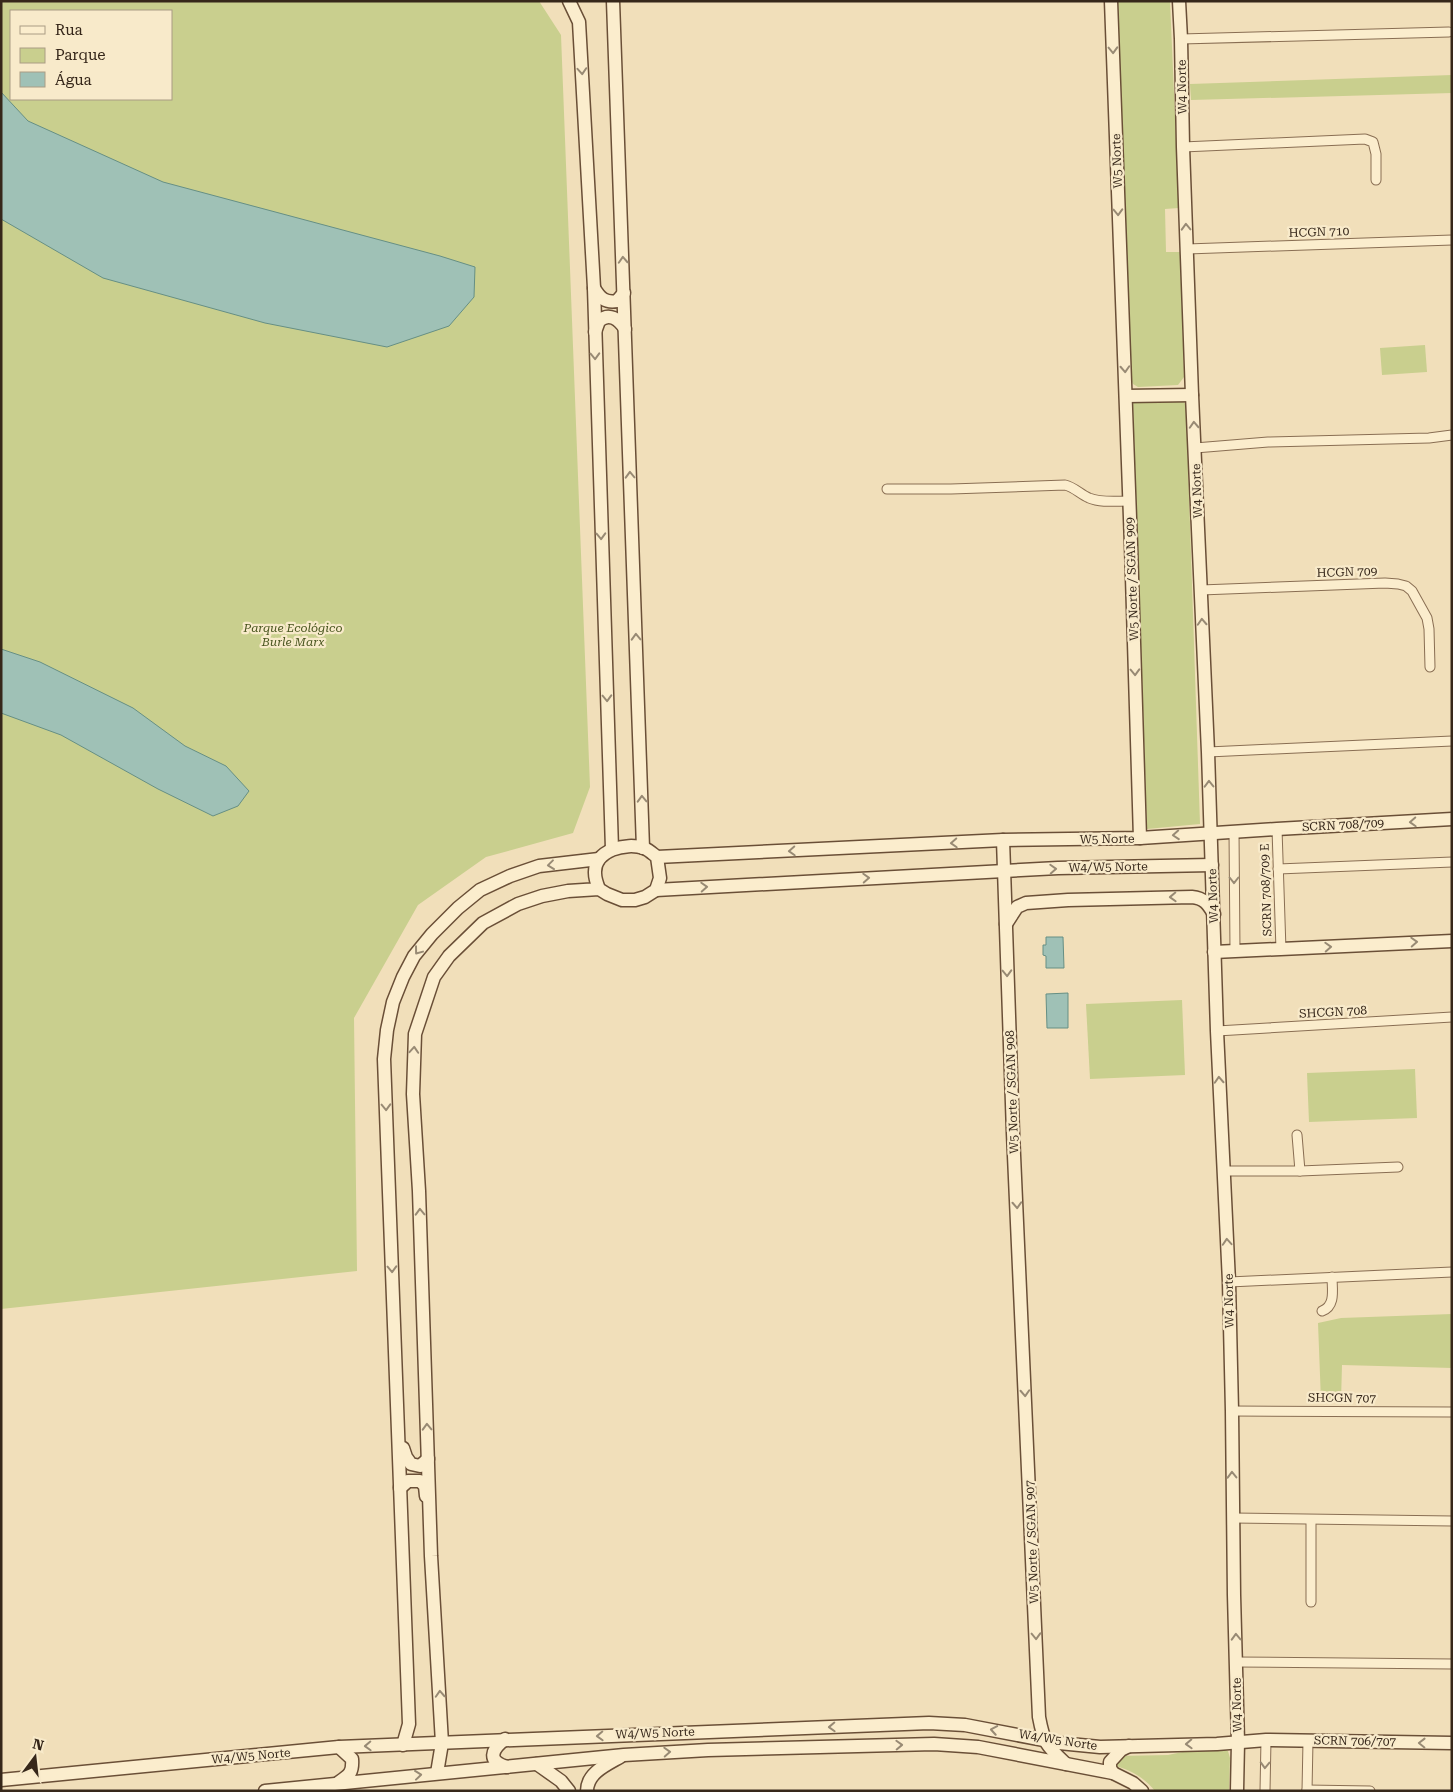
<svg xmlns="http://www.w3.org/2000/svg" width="1453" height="1792" font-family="'Roboto Serif',serif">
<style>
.green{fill:#c9cf8e;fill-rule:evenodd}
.water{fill:#9fc1b6;stroke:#668f84}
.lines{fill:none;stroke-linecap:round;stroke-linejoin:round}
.street-casing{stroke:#896e53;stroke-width:11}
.secondary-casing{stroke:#6a4f37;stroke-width:15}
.street{stroke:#fbedcd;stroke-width:9}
.secondary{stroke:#fbedcd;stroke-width:12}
.oneway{stroke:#988a74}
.labels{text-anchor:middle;stroke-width:4.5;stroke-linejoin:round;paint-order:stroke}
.street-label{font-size:12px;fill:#36271a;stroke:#f8eaca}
.park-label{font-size:12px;font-style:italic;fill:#48541e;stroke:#f8eaca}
</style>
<rect width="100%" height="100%" fill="#f1dfba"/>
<g class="green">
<path d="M1,1H539L561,35L590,787L573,833L486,857L418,905L354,1018L357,1271L1,1309ZM11,11H171V99H11Z"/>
<polygon points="1117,1 1170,1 1179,208 1165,209 1166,252 1180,252 1184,377 1178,385 1138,387 1133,384 1131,379"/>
<polygon points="1452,75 1452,93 1191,100 1190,84"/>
<polygon points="1425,345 1427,372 1382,375 1380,348"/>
<polygon points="1180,398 1186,405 1200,824 1147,829 1133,403 1135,400"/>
<polygon points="1182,1000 1185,1075 1090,1079 1086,1004"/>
<polygon points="1415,1069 1417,1118 1309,1122 1307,1073"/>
<polygon points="1452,1314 1452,1368 1342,1365 1341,1401 1321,1401 1318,1323 1341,1318"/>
<path d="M1222,1749L1228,1751L1230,1758L1229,1791H1155C1144,1777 1128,1768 1111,1765L1117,1756L1168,1755L1192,1750Z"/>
</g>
<g class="water">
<polygon points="1,92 28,121 163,182 440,256 475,267 474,297 449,326 387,347 265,323 103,278 1,219"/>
<polygon points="1,649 40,662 133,708 185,746 226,766 249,791 238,806 213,816 158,789 61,735 1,713"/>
<polygon points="1046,937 1063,937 1064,968 1046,968 1046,956 1043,955 1043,945 1046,945"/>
<polygon points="1068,993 1068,1028 1047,1028 1046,994"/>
</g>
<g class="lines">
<g class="street-casing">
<g id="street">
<polyline points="1181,39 1449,32"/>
<polyline points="1183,147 1365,139 1373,142 1376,154 1376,180"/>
<polyline points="1187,249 1452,240"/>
<polyline points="1195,448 1268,442 1429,438 1452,435"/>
<path d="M887,489H951L1065,485C1074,487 1080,494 1089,498C1101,503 1116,501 1129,501"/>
<polyline points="1201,590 1385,583 1398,584 1406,586 1412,591 1427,618 1429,629 1430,667"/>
<polyline points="1208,752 1452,741"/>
<polyline points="1277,829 1281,950"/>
<polyline points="1234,831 1235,951"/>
<polyline points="1278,869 1452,862"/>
<polyline points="1217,1031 1452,1017"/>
<polyline points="1297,1135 1300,1171"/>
<polyline points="1223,1171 1300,1171 1398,1167"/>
<polyline points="1229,1282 1452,1272"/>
<path d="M1322,1311C1336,1306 1332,1289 1332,1277"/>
<polyline points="1232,1411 1452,1412"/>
<polyline points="1233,1518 1452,1521"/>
<polyline points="1311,1520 1311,1602"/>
<polyline points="1236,1662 1452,1664"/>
<polyline points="1307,1790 1370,1791"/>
<polyline points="1265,1791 1266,1740"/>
<polyline points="1307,1791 1308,1741"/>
</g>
</g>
<g class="secondary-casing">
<g id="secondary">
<polyline points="569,1 579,22 594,288 612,849"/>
<polyline points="613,1 643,848"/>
<polyline points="1111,1 1131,545 1140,838"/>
<polyline points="1179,1 1181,39 1183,147 1192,395 1208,752 1217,1031 1229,1282 1232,1411 1234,1595 1238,1742 1237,1791"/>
<path d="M594,288C600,298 605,303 617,301L624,293"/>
<path d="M595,332L599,321C609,312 619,319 625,329"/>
<polyline points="1126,396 1192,395"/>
<path d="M1003,840L1013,1133L1039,1717C1044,1744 1047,1746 1066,1764"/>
<polyline points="657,857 1003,840 1140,838 1277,829 1452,819"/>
<polyline points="656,890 1058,868 1212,865"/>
<path d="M1006,924L1017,907L1026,903L1068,900L1192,897C1204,898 1208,904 1214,914"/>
<polyline points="1214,952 1452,941"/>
<polyline points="403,1448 406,1457 411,1464 420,1466 428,1459"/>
<polyline points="400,1488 408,1481 420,1481 425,1486 426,1496"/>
<path d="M505,1739C491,1750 487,1761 507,1767"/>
<polyline points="403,1745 409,1724 384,1059 387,1030 393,1002 403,977 414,956 432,934 458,908 480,890 510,876 539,866 599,859"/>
<path d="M339,1747L352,1759C353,1772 350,1775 339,1782"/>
<polyline points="537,1764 561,1781 569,1791"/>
<path d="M437,1773L442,1743L431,1556L419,1191L413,1094L415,1034L434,977L449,956L483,923L518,904L542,896L568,891L599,889L607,894L622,900H635L645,897L656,890L660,878L657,857C653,854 649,850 644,848C626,842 594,850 595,873C595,878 597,884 599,889"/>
<polyline points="1113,1773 1110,1768 1110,1762 1121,1750 1129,1746"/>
<polyline points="1,1780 339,1747 929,1723 965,1725 1059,1743 1100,1747 1217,1744 1266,1740 1452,1743"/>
<polyline points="265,1791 624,1755 708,1750 934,1744 978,1747 1113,1773 1133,1783 1142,1791"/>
<path d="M587,1791C587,1773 606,1765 620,1757"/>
</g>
</g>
<use href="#street" class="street"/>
<use href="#secondary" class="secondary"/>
</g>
<defs><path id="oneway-chevron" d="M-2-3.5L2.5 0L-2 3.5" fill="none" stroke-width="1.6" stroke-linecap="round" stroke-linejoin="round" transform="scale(1.25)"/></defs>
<g class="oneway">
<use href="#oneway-chevron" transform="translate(1113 50) rotate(88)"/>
<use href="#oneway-chevron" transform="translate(582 71) rotate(86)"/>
<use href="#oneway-chevron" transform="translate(1118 212) rotate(88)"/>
<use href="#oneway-chevron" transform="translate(1186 227) rotate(-92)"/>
<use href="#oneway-chevron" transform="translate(623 260) rotate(-93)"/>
<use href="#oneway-chevron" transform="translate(595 356) rotate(88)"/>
<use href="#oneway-chevron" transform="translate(1125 369) rotate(87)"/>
<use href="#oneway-chevron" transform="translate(1194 425) rotate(-93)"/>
<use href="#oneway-chevron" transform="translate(630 475) rotate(-92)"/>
<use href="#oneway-chevron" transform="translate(601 536) rotate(88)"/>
<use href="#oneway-chevron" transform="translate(1202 622) rotate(-93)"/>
<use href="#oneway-chevron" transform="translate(636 637) rotate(-92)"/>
<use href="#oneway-chevron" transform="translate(1135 672) rotate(88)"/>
<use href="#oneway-chevron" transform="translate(607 698) rotate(88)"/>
<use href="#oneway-chevron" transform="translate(1209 784) rotate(-91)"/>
<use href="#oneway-chevron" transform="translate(642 799) rotate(-92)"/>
<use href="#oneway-chevron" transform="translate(1413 822) rotate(177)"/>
<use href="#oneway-chevron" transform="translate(1176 835) rotate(176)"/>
<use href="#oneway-chevron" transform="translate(954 843) rotate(177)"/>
<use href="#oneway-chevron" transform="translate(792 851) rotate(177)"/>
<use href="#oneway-chevron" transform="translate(551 865) rotate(173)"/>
<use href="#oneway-chevron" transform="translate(1053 869) rotate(-3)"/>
<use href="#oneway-chevron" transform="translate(866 878) rotate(-3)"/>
<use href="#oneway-chevron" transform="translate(1234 880) rotate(90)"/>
<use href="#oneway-chevron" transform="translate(704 887) rotate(-3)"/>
<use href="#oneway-chevron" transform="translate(1173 897) rotate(178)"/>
<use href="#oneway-chevron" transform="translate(1414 942) rotate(-3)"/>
<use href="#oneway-chevron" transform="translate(1328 947) rotate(-3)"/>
<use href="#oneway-chevron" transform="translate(418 951) rotate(127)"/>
<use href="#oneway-chevron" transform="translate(1007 973) rotate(88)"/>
<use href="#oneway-chevron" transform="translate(414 1050) rotate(-86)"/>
<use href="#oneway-chevron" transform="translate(1219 1080) rotate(-93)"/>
<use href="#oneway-chevron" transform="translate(386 1107) rotate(88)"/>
<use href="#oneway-chevron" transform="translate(1017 1205) rotate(87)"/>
<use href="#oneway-chevron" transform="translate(420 1212) rotate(-92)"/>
<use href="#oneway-chevron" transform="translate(1227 1242) rotate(-94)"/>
<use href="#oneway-chevron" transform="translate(392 1269) rotate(88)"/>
<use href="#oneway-chevron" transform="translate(1025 1393) rotate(87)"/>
<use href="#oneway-chevron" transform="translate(427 1427) rotate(-92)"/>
<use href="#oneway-chevron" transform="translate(1232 1475) rotate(-91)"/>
<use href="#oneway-chevron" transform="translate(1036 1636) rotate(88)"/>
<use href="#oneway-chevron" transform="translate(1236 1637) rotate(-92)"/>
<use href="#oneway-chevron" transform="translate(440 1694) rotate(-93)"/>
<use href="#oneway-chevron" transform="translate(832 1727) rotate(178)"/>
<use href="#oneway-chevron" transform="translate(994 1730) rotate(-170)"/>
<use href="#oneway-chevron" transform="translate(600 1736) rotate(178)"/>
<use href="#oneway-chevron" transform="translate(1422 1743) rotate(-179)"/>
<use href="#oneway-chevron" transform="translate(1189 1744) rotate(178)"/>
<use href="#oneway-chevron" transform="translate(899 1745) rotate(-2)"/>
<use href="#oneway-chevron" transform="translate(368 1746) rotate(178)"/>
<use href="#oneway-chevron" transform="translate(667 1752) rotate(-3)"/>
<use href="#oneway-chevron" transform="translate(1265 1765) rotate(92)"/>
<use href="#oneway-chevron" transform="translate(418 1775) rotate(-6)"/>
</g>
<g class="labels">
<g class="street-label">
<text transform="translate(1182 87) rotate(-91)" y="4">W4 Norte</text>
<text transform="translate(1117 161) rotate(-92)" y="4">W5 Norte</text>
<text transform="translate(1319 232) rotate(-2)" y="4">HCGN 710</text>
<text transform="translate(1197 491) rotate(-92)" y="4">W4 Norte</text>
<text transform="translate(1347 572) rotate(-2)" y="4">HCGN 709</text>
<text transform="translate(1132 579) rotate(-92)" y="4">W5 Norte / SGAN 909</text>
<text transform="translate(1343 825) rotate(-3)" y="4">SCRN 708/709</text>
<text transform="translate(1107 839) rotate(-1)" y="4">W5 Norte</text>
<text transform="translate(1108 867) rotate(-1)" y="4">W4/W5 Norte</text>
<text transform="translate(1266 890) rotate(-92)" y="4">SCRN 708/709 E</text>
<text transform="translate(1213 896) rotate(-92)" y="4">W4 Norte</text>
<text transform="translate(1333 1012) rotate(-3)" y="4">SHCGN 708</text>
<text transform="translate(1012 1092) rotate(-92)" y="4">W5 Norte / SGAN 908</text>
<text transform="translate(1229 1301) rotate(-91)" y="4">W4 Norte</text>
<text transform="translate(1342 1398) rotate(1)" y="4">SHCGN 707</text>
<text transform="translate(1032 1542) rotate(-92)" y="4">W5 Norte / SGAN 907</text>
<text transform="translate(1237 1705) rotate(-91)" y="4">W4 Norte</text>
<text transform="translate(655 1733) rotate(-2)" y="4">W4/W5 Norte</text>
<text transform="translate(1058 1740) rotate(9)" y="4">W4/W5 Norte</text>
<text transform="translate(1355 1741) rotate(1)" y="4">SCRN 706/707</text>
<text transform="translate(251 1756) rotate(-5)" y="4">W4/W5 Norte</text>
</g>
<g class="park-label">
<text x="293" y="632">Parque Ecológico<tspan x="293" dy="14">Burle Marx</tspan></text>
</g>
</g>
<rect width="1453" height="1792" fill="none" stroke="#36271a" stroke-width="5"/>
<rect x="10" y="10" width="162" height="90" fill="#f8eaca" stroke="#aa9c84"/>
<rect x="20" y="26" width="25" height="8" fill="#fbedcd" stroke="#aa9c84"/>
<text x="55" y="35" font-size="15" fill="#36271a">Rua</text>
<rect x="20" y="48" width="25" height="15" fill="#c9cf8e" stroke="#aa9c84"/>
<text x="55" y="60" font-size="15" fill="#36271a">Parque</text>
<rect x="20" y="72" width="25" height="15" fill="#9fc1b6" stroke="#aa9c84"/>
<text x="55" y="85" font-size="15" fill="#36271a">Água</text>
<g transform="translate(35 1757) rotate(15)" stroke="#f8eaca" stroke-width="4" paint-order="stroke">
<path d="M0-4L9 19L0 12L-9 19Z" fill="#36271a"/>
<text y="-8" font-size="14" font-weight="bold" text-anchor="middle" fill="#36271a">N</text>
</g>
</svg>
